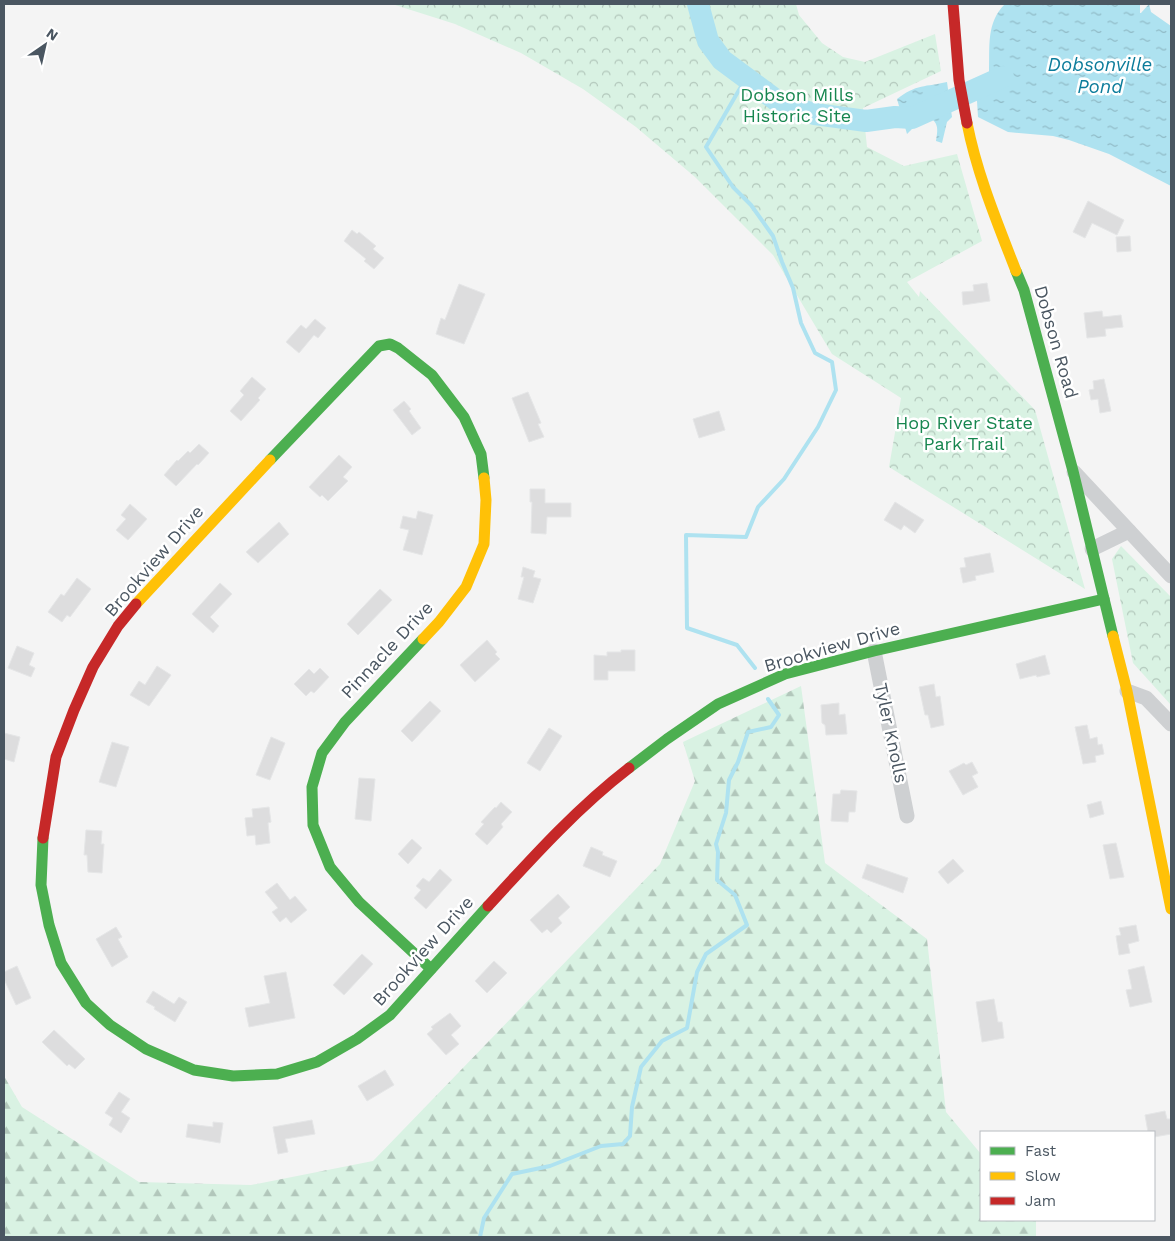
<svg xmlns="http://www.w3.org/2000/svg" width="1175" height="1241" font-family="'Work Sans',sans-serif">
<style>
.forest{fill:url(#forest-firs)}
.park{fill:url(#park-crowns)}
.water{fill:url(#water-ripples)}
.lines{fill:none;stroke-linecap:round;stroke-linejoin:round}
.stream{stroke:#aee2f0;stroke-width:4}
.river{stroke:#aee2f0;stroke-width:22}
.building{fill:#ddddde;stroke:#e5e6e7}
.street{stroke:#ced0d2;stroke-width:15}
.fast{stroke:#4caf50;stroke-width:11}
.slow{stroke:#ffc107;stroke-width:11}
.jam{stroke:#c62828;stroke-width:11}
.labels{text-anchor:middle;stroke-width:5;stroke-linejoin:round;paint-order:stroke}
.park-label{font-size:18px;fill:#17864f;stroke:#fff}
.street-label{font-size:18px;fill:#4a5661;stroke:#fff}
.water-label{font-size:19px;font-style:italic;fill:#0c7c9b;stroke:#fff}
</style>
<defs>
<pattern id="forest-firs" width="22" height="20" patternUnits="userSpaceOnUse" patternTransform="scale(1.25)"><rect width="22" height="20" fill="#d9f2e3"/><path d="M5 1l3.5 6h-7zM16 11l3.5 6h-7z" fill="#b2c7bb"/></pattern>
<pattern id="park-crowns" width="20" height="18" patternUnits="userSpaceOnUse" patternTransform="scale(1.25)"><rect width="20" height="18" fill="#d9f2e3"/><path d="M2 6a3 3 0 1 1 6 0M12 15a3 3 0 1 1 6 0" fill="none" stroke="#b2c7bb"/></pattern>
<pattern id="water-ripples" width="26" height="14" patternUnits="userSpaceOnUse" patternTransform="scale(1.25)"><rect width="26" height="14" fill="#aee2f0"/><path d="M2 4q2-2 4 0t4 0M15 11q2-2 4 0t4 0" fill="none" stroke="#90bac6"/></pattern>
</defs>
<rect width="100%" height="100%" fill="#f4f4f4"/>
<polygon class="forest" points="801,686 825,863 927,939 946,1112 981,1154 981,1220 1036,1220 1036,1237 4,1237 4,1076 22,1107 139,1182 251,1185 373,1161 660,864 695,781 683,742"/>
<g class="park">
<polygon points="392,4 796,4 799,15 822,43 843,57 865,62 935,34 941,71 863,108 867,147 904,166 957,154 982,241 907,282 919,297 920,291 1035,410 1085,589 889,467 901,398 832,354 773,255 695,177 636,127 583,89 521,53 455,24"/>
<polygon points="1121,546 1171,597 1171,705 1133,663 1112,559"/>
</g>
<g class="water">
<path d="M1005,4H1140V13H1141L1149,4L1151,12L1171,26V186L1109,154L1069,140L1053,136L1008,132L978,117L976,85L989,72C990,46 986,23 1005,4Z"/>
<path d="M947,82L952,117L947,122L942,143L936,141C938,129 939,123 928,116L916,125L907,134L897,99C916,84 926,87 947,82Z"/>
</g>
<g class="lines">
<g class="stream">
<polyline points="746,78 706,147 733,187 751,205 773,236 782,262 793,288 801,323 815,353 832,362 836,390 818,427 784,479 758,507 746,537 686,535 687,628 737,645 755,668"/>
<polyline points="480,1237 484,1218 512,1174 550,1166 601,1146 623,1144 630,1136 632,1107 641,1067 662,1041 687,1028 697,972 706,954 747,925 735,895 717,880 718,852 716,844 726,813 729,780 738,762 748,732 771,727 779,715 768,699"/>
</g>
<polyline class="river" points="698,4 708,41 722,60 784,106 815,114 866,121 895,117 912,118 1003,77"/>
</g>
<g class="building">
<polygon points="1088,201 1124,220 1117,235 1092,223 1085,238 1073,232"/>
<polygon points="352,230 357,234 359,232 376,246 373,249 384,258 374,269 364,261 366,259 344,241"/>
<polygon points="1130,236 1131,251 1117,252 1116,237"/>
<polygon points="987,283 990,301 963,305 962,292 974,291 973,285"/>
<polygon points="459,284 485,294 464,344 436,334 441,318 445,320"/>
<polygon points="1102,311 1103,317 1121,315 1123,327 1105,329 1106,336 1087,338 1084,313"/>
<polygon points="315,319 326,328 318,338 314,335 299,353 286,342 301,325 306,329"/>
<polygon points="252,377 266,389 258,398 260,400 241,421 230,411 244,395 240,391"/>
<polygon points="1104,379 1111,411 1100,413 1098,399 1091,400 1089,390 1094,389 1093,381"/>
<polygon points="528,392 541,423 538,424 544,437 529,442 512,398"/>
<polygon points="404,401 411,409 409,411 421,428 412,435 393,410"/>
<polygon points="719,411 725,430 699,438 693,419"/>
<polygon points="199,444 209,453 198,465 197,464 176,486 164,475 177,460 178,461 188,451 190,453"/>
<polygon points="339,455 352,467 343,477 348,481 328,501 322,495 320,497 309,487"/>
<polygon points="530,489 545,489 545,503 571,503 571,517 547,517 546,534 531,533 532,502 530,502"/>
<polygon points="895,502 924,520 915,533 904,525 901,530 884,520"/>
<polygon points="130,504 147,519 128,540 116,530 126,519 121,515"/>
<polygon points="418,511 433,515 422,555 403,550 409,530 400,528 403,516 416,519"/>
<polygon points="279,522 289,534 258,563 246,552"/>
<polygon points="990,553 994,572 975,576 976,580 963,583 960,568 966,567 964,558"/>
<polygon points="523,567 535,571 533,577 541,579 533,603 518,599 524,577 521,577"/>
<polygon points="77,578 91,589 70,617 67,615 62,622 48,612 61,594 64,596"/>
<polygon points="220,583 232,594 210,617 219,626 213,633 192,614"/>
<polygon points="380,589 392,600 358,635 347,624"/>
<polygon points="487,640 497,652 495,654 500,659 475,682 460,665"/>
<polygon points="17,646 34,653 29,665 35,668 31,677 8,668"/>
<polygon points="621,650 635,650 635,671 608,671 608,680 594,680 594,655 607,656 607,652 621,652"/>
<polygon points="1045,655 1050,674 1037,677 1036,675 1020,679 1016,664"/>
<polygon points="157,666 171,675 149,706 130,695 139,681 145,685"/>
<polygon points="320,668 329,677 314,693 311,691 306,696 294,684 309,669 314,674"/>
<polygon points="934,684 936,697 940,696 944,725 931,728 928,715 925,715 919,687"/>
<polygon points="430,701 441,711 412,742 401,731"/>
<polygon points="839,703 839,715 845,714 847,734 826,735 825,725 822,723 821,705"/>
<polygon points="1087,725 1090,739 1097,737 1098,745 1102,744 1104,754 1095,756 1096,762 1083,764 1075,727"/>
<polygon points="549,728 562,736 540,771 527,763"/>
<polygon points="4,733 20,737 14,762 4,759"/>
<polygon points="271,737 285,743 270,780 256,775"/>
<polygon points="112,742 129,747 116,787 99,782"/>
<polygon points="972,762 978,773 972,776 978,787 963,795 949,771 964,763 966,765"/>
<polygon points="359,778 375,779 371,821 355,819"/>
<polygon points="841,790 857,791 855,812 849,812 848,822 831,821 833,794 840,794"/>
<polygon points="1101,801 1104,814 1090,818 1087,805"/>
<polygon points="501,802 512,812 501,824 503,827 487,845 475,834 484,824 481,822 495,807 496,808"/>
<polygon points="269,807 271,822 268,823 270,843 256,845 255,835 247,836 245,818 253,817 252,809"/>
<polygon points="86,830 102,831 101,844 104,844 102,873 88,872 87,855 84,855"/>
<polygon points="412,839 422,848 408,864 398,854"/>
<polygon points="1116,843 1124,877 1110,879 1103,845"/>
<polygon points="591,847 603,852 602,855 617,861 610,877 583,866"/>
<polygon points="953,859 964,871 948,884 938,872"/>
<polygon points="867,864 908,878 903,893 862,878"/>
<polygon points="440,869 452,880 426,909 414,898 421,890 416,886 423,878 429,882"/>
<polygon points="277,883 290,900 295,896 307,910 291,923 286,917 280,922 272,912 278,908 265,892"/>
<polygon points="558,894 570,907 558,918 562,923 551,933 547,929 542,933 530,920"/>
<polygon points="1136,925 1139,941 1128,944 1130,953 1119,955 1116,936 1121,935 1119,928"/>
<polygon points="116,927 122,937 118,939 128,957 112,967 96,939"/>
<polygon points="362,954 373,964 344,995 333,985"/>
<polygon points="494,961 507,973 487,993 475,981"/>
<polygon points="17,966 31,998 16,1005 4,979 4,972"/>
<polygon points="1144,966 1152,1002 1130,1007 1126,990 1132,989 1128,970"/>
<polygon points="286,972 295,1018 249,1027 245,1008 270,1003 264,976"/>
<polygon points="153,991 174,1004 179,997 187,1002 175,1022 154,1009 155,1007 146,1002"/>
<polygon points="994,999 998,1022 1002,1022 1004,1038 982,1042 976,1002"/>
<polygon points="450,1013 461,1026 451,1035 459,1044 446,1055 427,1034 433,1029 431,1027"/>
<polygon points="54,1030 85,1059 75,1069 69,1064 67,1066 42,1042"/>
<polygon points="385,1070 394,1085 367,1101 358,1086"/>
<polygon points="119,1092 130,1099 121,1112 130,1118 121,1133 109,1125 113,1118 105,1113"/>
<polygon points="1165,1111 1167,1119 1171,1119 1171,1134 1154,1137 1154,1132 1148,1132 1145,1115"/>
<polygon points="312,1120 315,1134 285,1139 288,1152 278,1154 273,1127"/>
<polygon points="213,1122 223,1123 220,1143 186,1137 188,1124 213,1127"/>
</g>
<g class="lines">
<g class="street">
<polyline points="1074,472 1171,576"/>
<polyline points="1092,549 1129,531"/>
<polyline points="874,651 907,816"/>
<polyline points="1127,691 1146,698 1171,724"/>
</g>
<g class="fast">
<polyline points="1016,271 1024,290 1073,471 1113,636"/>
<polyline points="270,460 379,346 390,344 398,348 432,375 464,417 481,454 484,478"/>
<polyline points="423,639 345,722 322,753 312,787 313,825 330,867 359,902 431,969"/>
<polyline points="629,768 667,739 718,704 785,674 874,651 1104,599"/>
<polyline points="43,838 41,885 49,925 61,963 86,1003 110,1025 146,1049 194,1070 233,1076 277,1074 317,1062 357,1039 390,1015 488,906"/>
</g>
<g class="slow">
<path d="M967,123C977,174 997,222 1016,271"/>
<polyline points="136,604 270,460"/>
<polyline points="1113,636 1127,691 1171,909"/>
<polyline points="423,639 439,622 466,587 484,544 486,500 484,478"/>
</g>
<g class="jam">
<polyline points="953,4 959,80 967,123"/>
<polyline points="43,838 56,757 74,710 93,667 118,626 136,604"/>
<path d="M488,906C532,858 577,808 629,768"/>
</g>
</g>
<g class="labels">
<g class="park-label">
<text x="797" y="101">Dobson Mills<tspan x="797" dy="21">Historic Site</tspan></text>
<text x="964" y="429">Hop River State<tspan x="964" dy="21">Park Trail</tspan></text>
</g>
<g class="street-label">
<text transform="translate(1056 342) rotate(74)" y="6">Dobson Road</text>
<text transform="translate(154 561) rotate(-49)" y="6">Brookview Drive</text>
<text transform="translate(832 647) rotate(-16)" y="6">Brookview Drive</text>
<text transform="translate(387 650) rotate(-47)" y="6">Pinnacle Drive</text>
<text transform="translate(891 733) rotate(78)" y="6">Tyler Knolls</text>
<text transform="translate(423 951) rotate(-48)" y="6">Brookview Drive</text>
</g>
<g class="water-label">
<text x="1100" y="71">Dobsonville<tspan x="1100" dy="22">Pond</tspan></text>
</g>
</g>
<rect width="1175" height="1241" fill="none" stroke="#4a5661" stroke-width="10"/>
<rect x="980" y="1131" width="175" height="90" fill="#ffffff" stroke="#b7bbc0"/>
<rect x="990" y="1147" width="25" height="8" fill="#4caf50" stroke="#b7bbc0"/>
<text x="1025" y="1156" font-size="15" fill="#4a5661">Fast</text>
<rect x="990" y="1172" width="25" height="8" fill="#ffc107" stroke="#b7bbc0"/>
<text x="1025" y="1181" font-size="15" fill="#4a5661">Slow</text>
<rect x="990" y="1197" width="25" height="8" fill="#c62828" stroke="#b7bbc0"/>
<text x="1025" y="1206" font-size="15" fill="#4a5661">Jam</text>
<g transform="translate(45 45) rotate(34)" stroke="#ffffff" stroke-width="4" paint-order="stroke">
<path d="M0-4L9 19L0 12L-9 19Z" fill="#4a5661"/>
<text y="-8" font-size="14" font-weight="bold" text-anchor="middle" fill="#4a5661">N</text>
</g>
</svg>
